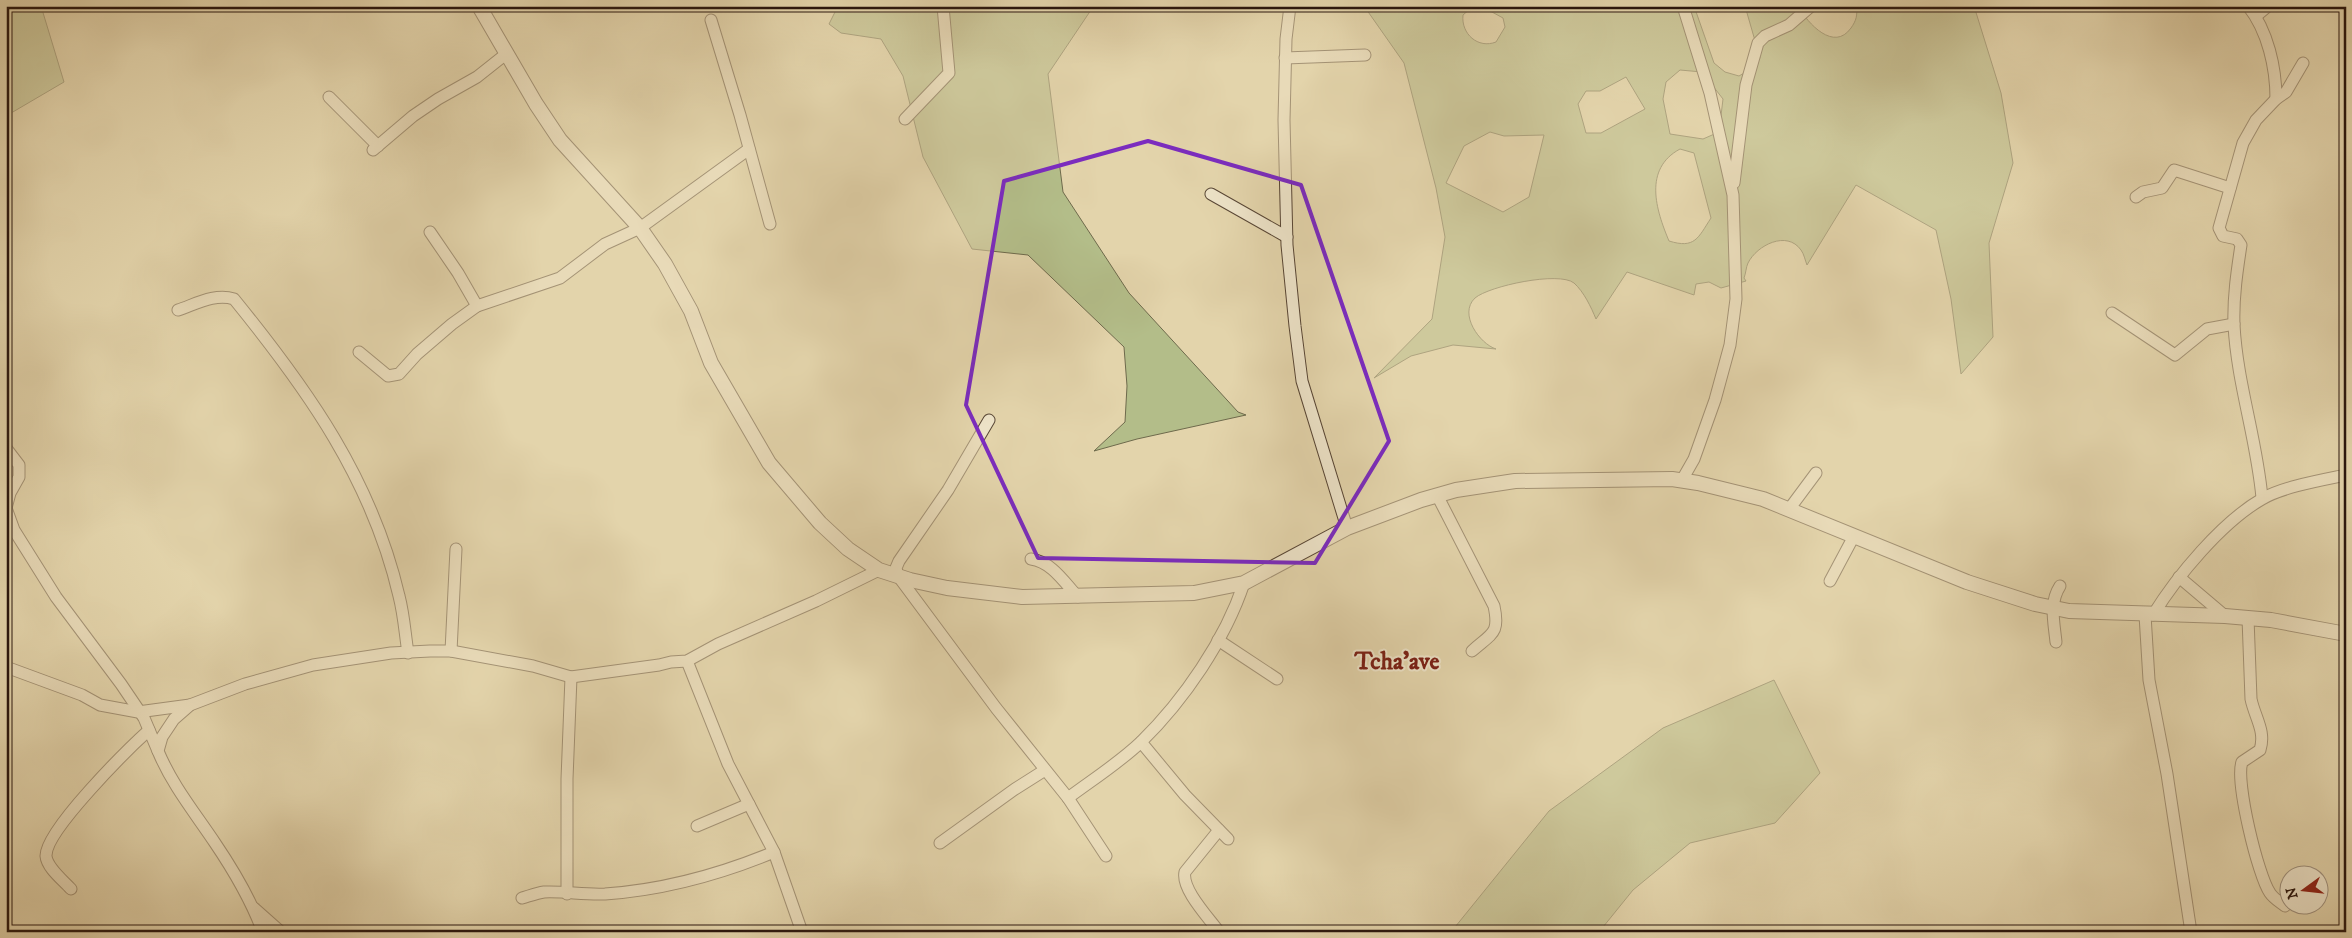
<svg xmlns="http://www.w3.org/2000/svg" width="2352" height="938" font-family="'IM FELL DW Pica',serif">
<style>
.green{fill:#b3bd89;stroke:#6e6a4c;fill-rule:evenodd}
.lines{fill:none;stroke-linecap:round;stroke-linejoin:round}
.minor-casing{stroke:#584635;stroke-width:13}
.tertiary-casing{stroke:#584635;stroke-width:16}
.minor{stroke:#ede3c8;stroke-width:11}
.tertiary{stroke:#ede3c8;stroke-width:14}
.marked{fill:none;stroke:#7b2cbf;stroke-width:4;stroke-linejoin:round}
.labels{text-anchor:middle;stroke-width:4;stroke-linejoin:round;paint-order:stroke}
.quarter-label{font-size:24px;font-weight:bold;fill:#7a1f14;stroke:#ede3c8}
</style>
<rect width="100%" height="100%" fill="#e3d4ab"/>
<filter id="stains"><feTurbulence type="fractalNoise" baseFrequency=".004" numOctaves="4"/><feColorMatrix values="0 0 0 0 .2 0 0 0 0 .09 0 0 0 0 .02 0 0 0 .5 -.17"/></filter>
<radialGradient id="worn" r=".72"><stop offset=".6" stop-color="#630" stop-opacity="0"/><stop offset="1" stop-color="#630" stop-opacity=".3"/></radialGradient>
<g class="green">
<polygon points="6,6 41,6 64,82 6,116"/>
<polygon points="838,6 1093,7 1048,74 1063,192 1129,293 1238,412 1246,415 1137,439 1094,451 1125,422 1127,386 1124,347 1028,255 972,249 923,157 903,76 881,39 841,33 829,24"/>
<path d="M1364,6H1480L1471,8L1463,15C1461,34 1478,49 1496,42L1505,27L1503,18L1481,6H1694L1714,63L1725,72L1739,76L1751,69L1760,58L1745,6H1798C1808,24 1834,52 1851,28C1856,21 1858,15 1856,6H1974L2001,93L2013,163L1989,243L1993,337L1961,374L1951,299L1936,230L1856,185L1807,265C1805,260 1804,254 1801,250C1787,230 1757,245 1748,263C1746,267 1746,273 1744,278L1746,281L1721,288L1709,282L1696,284L1694,295L1627,272L1596,319C1591,307 1584,292 1574,283C1559,271 1489,286 1475,298C1458,314 1480,344 1496,349L1453,345L1411,356L1374,378L1432,319L1445,237L1436,188L1404,63ZM1680,70L1702,72L1723,99L1719,132L1703,139L1670,134L1663,99L1666,82ZM1626,77L1645,109L1601,133H1586L1578,104L1586,91H1600ZM1490,132L1504,136L1544,135L1529,197L1503,212L1446,183L1464,146ZM1680,149L1694,153L1711,218C1698,238 1695,249 1669,241C1656,210 1643,169 1680,149Z"/>
<polygon points="1774,680 1820,773 1775,823 1690,843 1633,890 1599,932 1451,932 1549,811 1663,728"/>
</g>
<g class="lines">
<g class="minor-casing">
<g id="minor">
<polyline points="1290,6 1286,39 1284,120 1287,245 1295,326 1302,381 1347,528"/>
<path d="M2248,6C2268,31 2276,68 2276,99"/>
<polyline points="2256,16 2268,6"/>
<polyline points="711,20 740,115 770,224"/>
<polyline points="1285,58 1365,55"/>
<polyline points="329,97 378,146"/>
<polyline points="905,119 949,73 943,6"/>
<polyline points="373,150 413,116 438,99 477,77 506,54"/>
<polyline points="1734,183 1746,85 1758,43 1765,36 1789,25 1811,6"/>
<polyline points="1211,194 1287,237"/>
<polyline points="2136,197 2143,192 2162,188 2174,170 2230,188"/>
<polyline points="430,232 458,273 477,306"/>
<path d="M178,310C196,304 215,293 234,299C308,390 372,480 399,596C404,615 405,634 408,653"/>
<polyline points="2112,313 2175,355 2207,329 2234,324"/>
<polyline points="359,352 388,376 399,374 417,354 452,324 477,306 560,278 605,244 640,228 749,149"/>
<polyline points="989,420 948,490 899,561 896,568 898,576 996,708 1068,798 1106,856"/>
<polyline points="6,448 19,465 19,477 10,493 6,508 14,530 56,597 121,684 144,718 158,751"/>
<polyline points="1682,480 1694,459 1715,400 1730,345 1736,299 1733,195 1710,93 1683,6"/>
<path d="M1437,495L1494,606C1500,634 1492,633 1472,651"/>
<path d="M2262,498C2257,440 2237,383 2234,325C2233,298 2237,271 2241,245L2237,239L2223,236L2219,228L2243,143L2256,120L2276,99L2286,92L2303,63"/>
<polyline points="1790,508 1816,473"/>
<path d="M1031,559C1052,562 1064,582 1078,597"/>
<polyline points="2179,577 2225,616"/>
<polyline points="1830,581 1854,536"/>
<polyline points="2145,615 2149,680 2167,774 2191,932"/>
<path d="M2153,615C2177,576 2222,522 2262,499C2282,487 2322,480 2346,475"/>
<path d="M2248,618L2251,699C2255,718 2266,731 2260,750L2242,762C2235,781 2258,876 2270,893C2274,899 2280,902 2285,906"/>
<polyline points="1218,640 1277,679"/>
<path d="M2056,642C2054,622 2049,603 2060,586"/>
<polyline points="451,651 456,549"/>
<polyline points="687,661 728,764 774,852 802,932"/>
<polyline points="6,667 82,695 100,705 138,712 190,705"/>
<polyline points="1141,742 1185,795 1228,839"/>
<path d="M1068,798C1092,780 1119,763 1141,742C1184,700 1225,640 1244,583"/>
<polyline points="697,826 749,804"/>
<polyline points="940,843 1015,789 1045,770"/>
<path d="M71,889C63,880 47,868 46,856C45,831 128,749 149,730"/>
<polyline points="567,894 567,779 571,677"/>
<path d="M522,898C529,896 537,893 544,892C564,891 584,895 605,894C662,890 721,874 774,852"/>
<polyline points="254,908 281,932"/>
<path d="M263,932C251,900 234,871 215,843C195,813 172,785 158,751L162,737L174,719L190,705L245,684L313,665L391,653L430,651H451L533,666L571,677L659,665L671,662L687,661L718,644L816,601L879,570"/>
<path d="M1219,932C1209,918 1181,889 1185,872L1219,830"/>
</g>
</g>
<g class="tertiary-casing">
<polyline id="tertiary" points="479,6 536,104 560,140 640,228 665,264 691,311 711,363 769,463 820,523 848,549 879,570 910,580 947,588 1022,597 1194,593 1244,583 1347,528 1421,500 1456,490 1515,481 1672,479 1698,483 1763,499 1967,582 2035,604 2069,611 2225,616 2271,620 2346,634"/>
</g>
<use href="#minor" class="minor"/>
<use href="#tertiary" class="tertiary"/>
</g>
<path d="M0 0H2352V938H0ZM1148,141L1301,185L1389,441L1315,563L1038,558L966,405L1004,181Z" fill="#e3d4ab" fill-opacity=".55" fill-rule="evenodd"/>
<path class="marked" d="M1148,141L1301,185L1389,441L1315,563L1038,558L966,405L1004,181Z"/>
<g class="labels">
<g class="quarter-label">
<text x="1397" y="669">Tcha'ave</text>
</g>
</g>
<rect width="2352" height="938" fill="none" stroke="#e3d4ab" stroke-width="25"/>
<rect x="8" y="8" width="2337" height="923" fill="none" stroke="#2a160e" stroke-width="2.5"/>
<rect x="12" y="12" width="2327" height="913" fill="none" stroke="#2a160e"/>
<g transform="translate(2304 890) rotate(255)"><circle r="24" fill="#ede3c8" stroke="#9f917e"/>
<path d="M0-4L9 19L0 12L-9 19Z" fill="#8f2418"/>
<text y="-8" font-size="14" font-weight="bold" text-anchor="middle" fill="#2a160e">N</text>
</g>
<rect width="100%" height="100%" filter="url(#stains)"/>
<rect width="100%" height="100%" fill="url(#worn)"/>
</svg>
